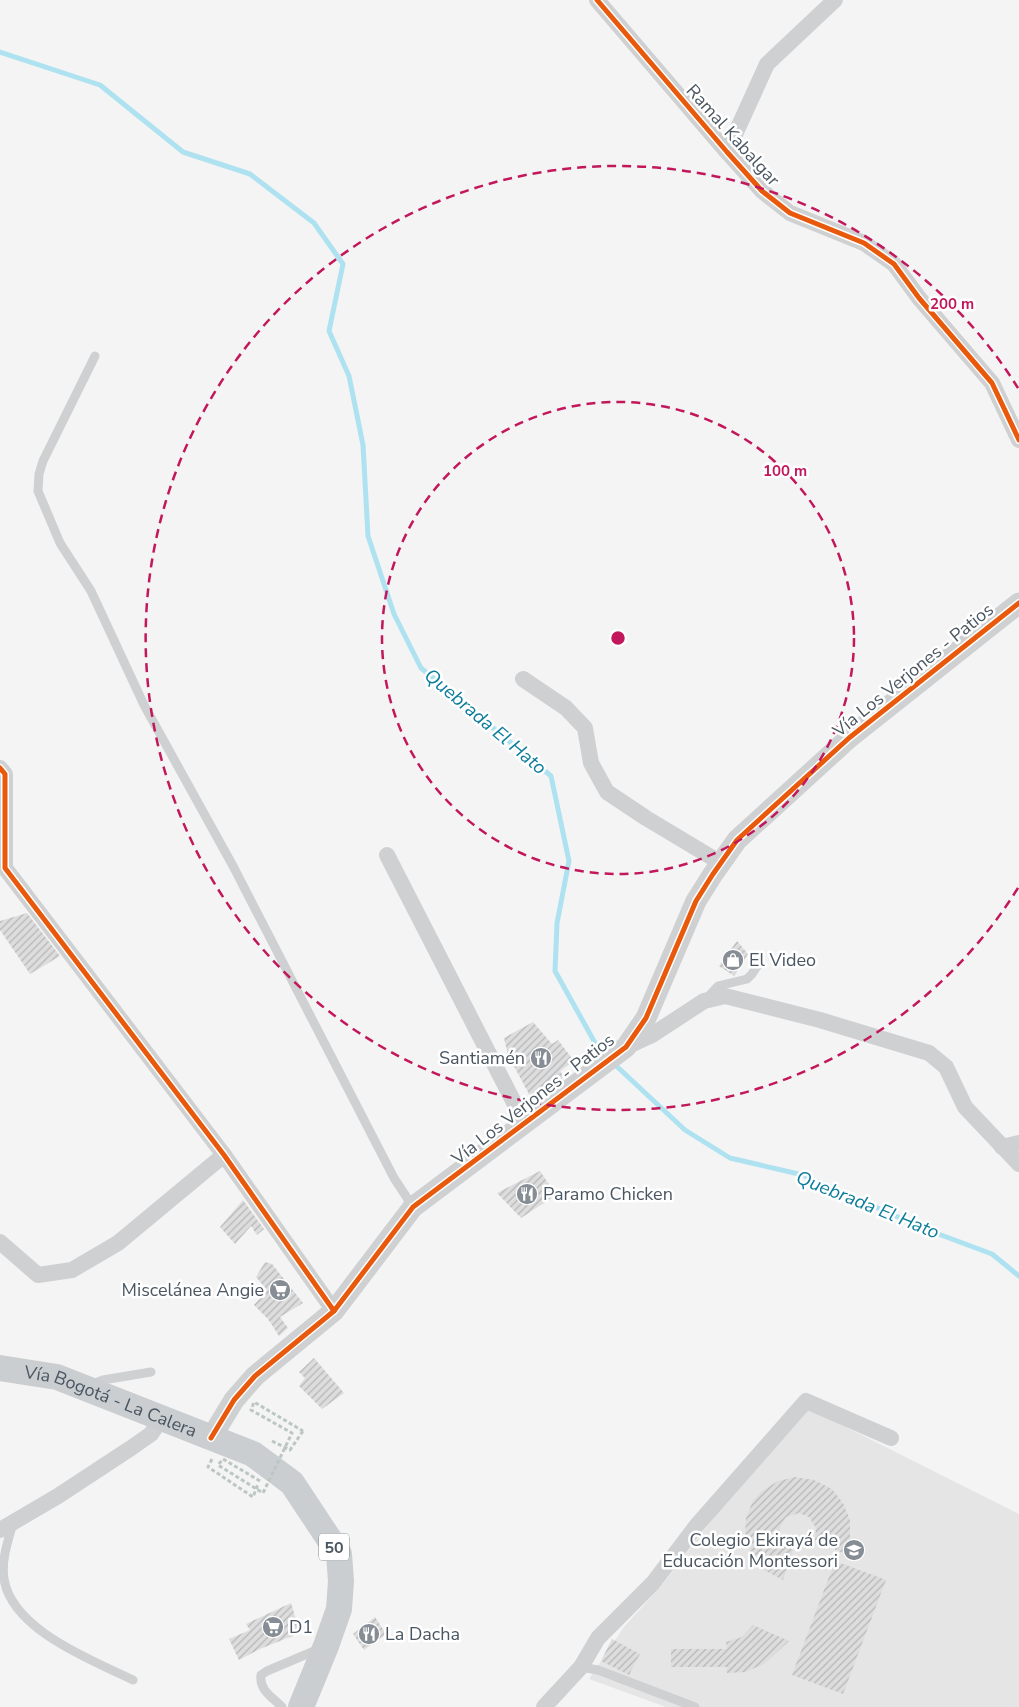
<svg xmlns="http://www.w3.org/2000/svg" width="1019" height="1707" font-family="'Nunito Sans',sans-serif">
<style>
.education{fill:#e6e5e6}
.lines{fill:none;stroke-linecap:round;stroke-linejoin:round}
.stream{stroke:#aee2f0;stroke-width:5}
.building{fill:url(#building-hatch)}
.path{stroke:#bcc7c4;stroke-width:3;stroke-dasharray:4 2.5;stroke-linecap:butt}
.service{stroke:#ced0d2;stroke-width:9}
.minor{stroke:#ced0d2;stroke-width:16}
.tertiary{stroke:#ced0d2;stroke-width:21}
.primary{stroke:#caced1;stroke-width:26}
.path-bridge{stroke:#bcc7c4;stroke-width:3;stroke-dasharray:4 2.5;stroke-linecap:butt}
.cycleway-casing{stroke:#fff;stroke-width:8}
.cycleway{stroke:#e8590c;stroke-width:5}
.ring{fill:none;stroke:#c2185b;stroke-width:2.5;stroke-dasharray:9 6}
.labels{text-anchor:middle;stroke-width:5;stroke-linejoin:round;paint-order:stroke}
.shield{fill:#fff;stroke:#808990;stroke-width:1}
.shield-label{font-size:16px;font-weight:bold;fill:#4a5661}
.street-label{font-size:18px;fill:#4a5661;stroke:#fff}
.poi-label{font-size:18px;fill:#4a5661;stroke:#fff;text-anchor:start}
.water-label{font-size:19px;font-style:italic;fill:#0c7c9b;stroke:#fff}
.centre{fill:#c2185b;stroke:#fff;stroke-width:2.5}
.ring-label{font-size:15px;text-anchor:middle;font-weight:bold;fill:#c2185b;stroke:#fff;stroke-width:5;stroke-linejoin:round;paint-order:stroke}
</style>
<defs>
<pattern id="building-hatch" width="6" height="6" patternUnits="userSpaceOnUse" patternTransform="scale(1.25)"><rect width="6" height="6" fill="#ddddde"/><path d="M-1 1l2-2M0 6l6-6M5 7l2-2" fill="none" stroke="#b5b6b7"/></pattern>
</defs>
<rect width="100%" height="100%" fill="#f4f4f4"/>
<polygon class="education" points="800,1404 1019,1514 1019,1707 666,1707 589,1679 624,1627 662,1585"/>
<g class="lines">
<g class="stream">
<polyline points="0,52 100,85 183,152 250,174 314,223 343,264 329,331 349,376 363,445 368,536 394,614 421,668 551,776 569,861 557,923 555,971 599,1050 606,1057"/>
<polyline points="612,1062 685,1130 730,1158 803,1175 925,1229 992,1254 1019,1276"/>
</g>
</g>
<g class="building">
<polygon points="27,913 60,956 30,974 0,930 0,921"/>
<polygon points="737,941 748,954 734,976 719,966"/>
<polygon points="533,1022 552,1044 558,1040 574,1061 560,1071 564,1077 551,1088 530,1096 508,1055 504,1038"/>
<polygon points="540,1171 556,1195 521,1218 497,1193"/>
<polygon points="243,1200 264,1229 257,1235 251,1226 235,1244 220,1227"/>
<polygon points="265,1262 272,1264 303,1303 280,1317 288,1328 279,1336 268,1319 254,1305 267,1290 256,1277"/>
<polygon points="314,1358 344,1393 322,1409 299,1386 305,1378 299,1372"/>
<polygon points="795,1477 814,1480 832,1489 843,1503 850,1520 850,1539 845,1554 815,1540 816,1528 809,1517 799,1513 786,1517 780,1527 779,1533 785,1545 793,1550 783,1580 762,1569 751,1554 745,1536 746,1518 753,1501 762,1491 778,1481"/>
<polygon points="835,1561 886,1580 843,1694 792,1675"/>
<polygon points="291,1603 300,1633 260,1649 239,1660 229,1639 250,1630 246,1624"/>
<polygon points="375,1617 386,1634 364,1650 353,1634"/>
<polygon points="753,1625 789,1641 764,1664 745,1672 727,1673 727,1667 671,1667 671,1649 727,1649 726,1642 742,1637"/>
<polygon points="612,1639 640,1654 629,1675 601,1661"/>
</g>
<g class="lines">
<g class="path">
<polyline points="272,1441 290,1450 303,1431"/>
<polyline points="212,1459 208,1467 253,1497 258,1484"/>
</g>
<g class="service">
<polyline points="95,356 43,461 39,474 38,491 60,543 91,591 144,705 233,866 394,1178 413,1207"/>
<polyline points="706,999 718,986 747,979 752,974 759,963"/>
<polyline points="90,1385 103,1380 151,1372"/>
<path d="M13,1523C8,1541 1,1560 4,1579C12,1630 92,1660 133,1680"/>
<polyline points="581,1667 598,1670 695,1707"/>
<path d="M282,1707C272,1697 259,1690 261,1675L267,1671L319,1649"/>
</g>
<g class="minor">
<polyline points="597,0 727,152 762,191 790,213 864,243 894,264 919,298 992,383 1019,440"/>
<polyline points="727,152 767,64 835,0"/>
<polyline points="523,679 566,708 585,728 591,763 607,792 646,818 721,863"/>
<polyline points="0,768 5,774 5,868 224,1155 334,1311"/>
<polyline points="387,855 525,1124"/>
<polyline points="626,1047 652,1035 704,1001 725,996 820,1020 929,1053 946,1067 965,1107 1019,1164"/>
<polyline points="1002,1147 1019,1143"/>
<polyline points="0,1242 38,1275 72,1270 118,1243 224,1155"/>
<polyline points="0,1530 58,1496 131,1448 151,1434 161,1419"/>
<polyline points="544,1707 581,1667 598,1638 653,1583 697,1525 806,1401 891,1438"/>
</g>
<polyline class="tertiary" points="211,1438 234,1400 255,1376 334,1311 413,1207 626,1047 646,1018 696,901 713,874 737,840 849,738 1019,603"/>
<path class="primary" id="s1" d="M0,1368L57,1377L253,1454L292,1483L339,1554L341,1581L339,1609L326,1646L301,1707"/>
<polyline class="path-bridge" points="260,1481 223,1459 218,1465 263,1493 292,1433 251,1410 254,1402 303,1431"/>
<g class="cycleway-casing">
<g id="cycleway">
<polyline points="597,0 727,152 762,191 790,213 864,243 894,264 919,298 992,383 1019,440"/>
<polyline points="0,768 5,774 5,868 224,1155 334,1311"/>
<polyline points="211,1438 234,1400 255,1376 334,1311 413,1207 626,1047 646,1018 696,901 713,874 737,840 849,738 1019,603"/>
</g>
</g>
<use href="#cycleway" class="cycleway"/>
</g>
<g class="ring">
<circle cx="618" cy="638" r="236"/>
<path d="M1018 888A472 472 0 1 1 1018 388"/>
</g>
<defs>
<g id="shop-disc" transform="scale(1.125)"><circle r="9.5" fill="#868d94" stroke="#fff"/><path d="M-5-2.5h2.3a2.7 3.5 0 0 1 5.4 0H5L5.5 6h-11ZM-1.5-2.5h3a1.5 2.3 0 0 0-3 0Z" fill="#fff"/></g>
<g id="restaurant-disc" transform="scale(1.125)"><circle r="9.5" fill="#868d94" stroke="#fff"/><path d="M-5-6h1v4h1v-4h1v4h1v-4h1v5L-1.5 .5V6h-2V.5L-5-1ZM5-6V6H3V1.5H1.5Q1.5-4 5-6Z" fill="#fff"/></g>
<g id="supermarket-disc" transform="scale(1.125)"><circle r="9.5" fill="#868d94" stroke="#fff"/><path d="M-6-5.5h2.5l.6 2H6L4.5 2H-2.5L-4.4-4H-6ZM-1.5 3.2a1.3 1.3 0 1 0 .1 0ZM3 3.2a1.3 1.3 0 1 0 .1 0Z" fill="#fff"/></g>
<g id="school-disc" transform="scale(1.125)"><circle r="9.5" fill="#868d94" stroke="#fff"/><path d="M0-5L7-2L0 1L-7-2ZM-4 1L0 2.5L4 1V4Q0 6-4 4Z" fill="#fff"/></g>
</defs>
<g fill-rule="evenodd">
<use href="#shop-disc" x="733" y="960"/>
<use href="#restaurant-disc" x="541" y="1058"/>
<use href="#restaurant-disc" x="527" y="1194"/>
<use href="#supermarket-disc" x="280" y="1290"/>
<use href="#school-disc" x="854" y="1550"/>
<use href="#supermarket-disc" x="273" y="1627"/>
<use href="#restaurant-disc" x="369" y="1634"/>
</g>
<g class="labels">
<rect class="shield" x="319" y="1533.5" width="30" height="27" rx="4"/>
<g class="shield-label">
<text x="334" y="1553">50</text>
</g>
<g class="street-label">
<text transform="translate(733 135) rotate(48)" y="6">Ramal Kabalgar</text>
<text transform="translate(913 670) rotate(-39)" y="6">Vía Los Verjones - Patios</text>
<text transform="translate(533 1099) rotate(-38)" y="6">Vía Los Verjones - Patios</text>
<text dy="6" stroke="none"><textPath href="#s1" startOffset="116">Vía Bogotá - La Calera</textPath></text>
</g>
<g class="poi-label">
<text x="749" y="966">El Video</text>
<text x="525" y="1064" text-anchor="end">Santiamén</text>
<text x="543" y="1200">Paramo Chicken</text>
<text x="264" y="1296" text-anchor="end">Miscelánea Angie</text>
<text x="838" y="1546" text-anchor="end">Colegio Ekirayá de<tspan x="838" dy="21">Educación Montessori</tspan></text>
<text x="289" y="1633">D1</text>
<text x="385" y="1640">La Dacha</text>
</g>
<g class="water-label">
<text transform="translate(486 721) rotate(40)" y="7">Quebrada El Hato</text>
<text transform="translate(868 1204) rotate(22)" y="7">Quebrada El Hato</text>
</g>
</g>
<circle cx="618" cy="638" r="8" class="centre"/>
<g class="ring-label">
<text x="952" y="309">200 m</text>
<text x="785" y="476">100 m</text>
</g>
</svg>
